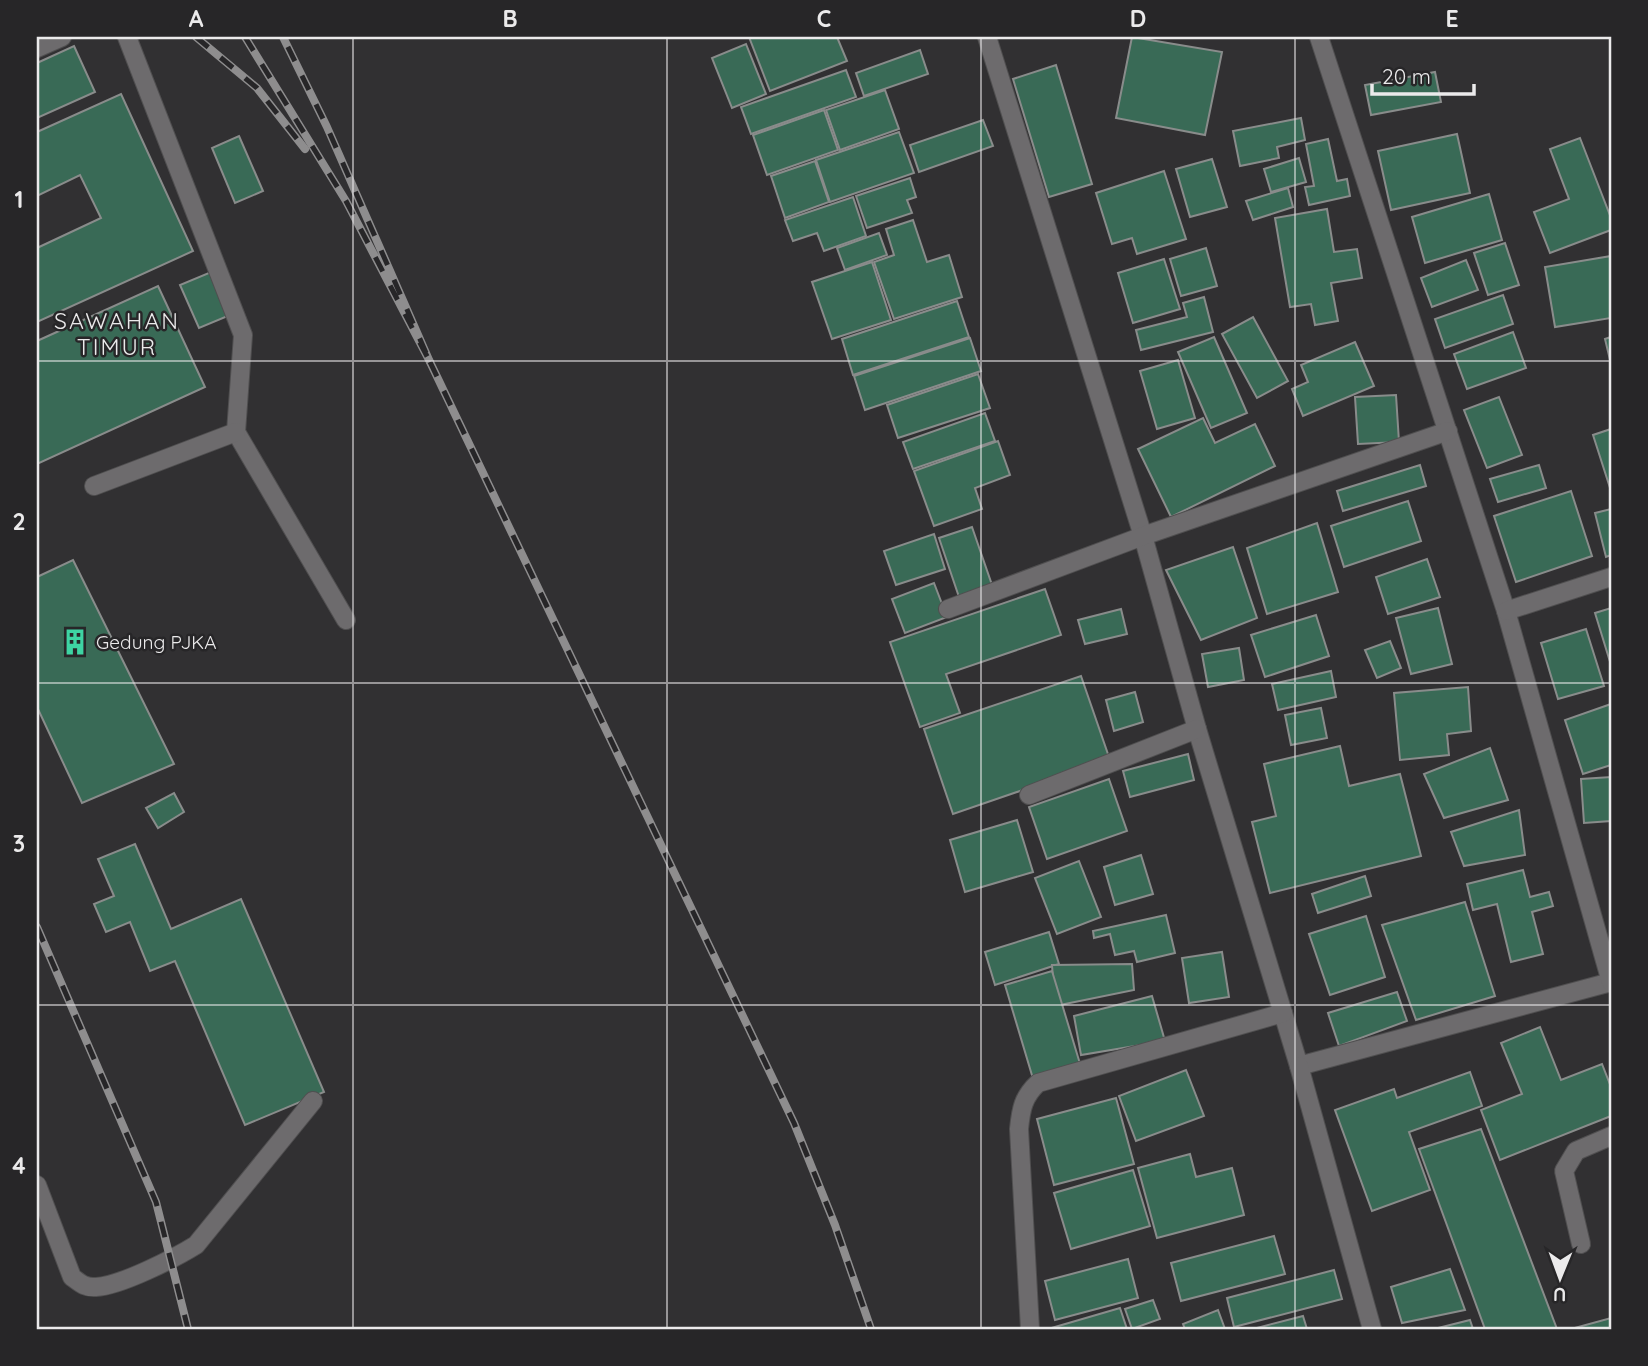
<svg xmlns="http://www.w3.org/2000/svg" width="1648" height="1366" font-family="Quicksand,sans-serif">
<style>
.building{fill:#396a56;stroke:#898c8b;stroke-width:2}
.lines{fill:none;stroke-linecap:round;stroke-linejoin:round}
.lane-casing{stroke:#504f50;stroke-width:20}
.street-casing{stroke:#504f50;stroke-width:20}
.lane{stroke:#6d6b6d;stroke-width:18}
.street{stroke:#6d6b6d;stroke-width:18}
.rail-casing{stroke:#8e8d8e;stroke-width:8}
.rail{stroke:#272628;stroke-width:5;stroke-dasharray:16;stroke-linecap:butt}
.grid{fill:none;stroke:#ebeaeb;stroke-width:2;stroke-opacity:0.55}
.labels{text-anchor:middle;stroke-width:5;stroke-linejoin:round;paint-order:stroke}
.poi-label{font-size:19px;fill:#ebeaeb;stroke:#272628;text-anchor:start}
.quarter-label{font-size:23px;letter-spacing:2px;fill:#ebeaeb;stroke:#272628}
.neatline{fill:none;stroke:#ebeaeb;stroke-width:2.5}
.grid-label{font-size:23px;text-anchor:middle;font-weight:bold;fill:#ebeaeb}
</style>
<rect width="100%" height="100%" fill="#313032"/>
<g class="building">
<polygon points="749,37 837,37 847,61 770,91"/>
<polygon points="1132,37 1222,52 1205,135 1116,118"/>
<polygon points="746,44 766,94 732,108 712,58"/>
<polygon points="74,46 95,92 37,118 37,63"/>
<polygon points="920,50 928,74 864,96 856,73"/>
<polygon points="1056,65 1092,184 1049,197 1013,79"/>
<polygon points="846,70 856,97 751,134 741,107"/>
<polygon points="1435,72 1441,102 1371,115 1365,85"/>
<polygon points="885,90 899,129 840,150 826,110"/>
<polygon points="121,94 193,251 37,322 37,248 101,218 80,175 37,196 37,132"/>
<polygon points="824,110 838,150 767,175 753,135"/>
<polygon points="1301,118 1305,140 1277,147 1279,158 1240,166 1233,131"/>
<polygon points="983,120 993,146 919,172 910,145"/>
<polygon points="899,132 914,173 830,202 816,160"/>
<polygon points="1457,134 1470,193 1391,210 1378,151"/>
<polygon points="239,136 263,191 235,203 212,148"/>
<polygon points="1580,138 1611,218 1611,230 1550,253 1534,212 1569,199 1550,149"/>
<polygon points="1328,139 1337,181 1347,179 1350,196 1309,205 1305,187 1314,186 1306,144"/>
<polygon points="1299,158 1306,182 1271,192 1264,169"/>
<polygon points="1212,159 1227,207 1190,217 1176,169"/>
<polygon points="815,161 829,202 785,218 771,176"/>
<polygon points="1164,171 1186,239 1137,254 1132,238 1112,244 1096,193"/>
<polygon points="910,178 916,197 907,200 912,213 867,228 856,196"/>
<polygon points="1288,188 1293,207 1253,220 1246,201"/>
<polygon points="1489,194 1502,240 1425,263 1412,217"/>
<polygon points="853,197 866,236 824,251 817,233 793,241 785,220"/>
<polygon points="1327,209 1334,252 1357,249 1362,278 1331,283 1338,321 1315,325 1311,304 1290,307 1275,218"/>
<polygon points="913,220 927,262 949,255 962,297 894,319 874,262 894,255 886,229"/>
<polygon points="879,233 887,255 845,270 837,248"/>
<polygon points="1505,243 1519,285 1488,295 1474,253"/>
<polygon points="1206,248 1217,286 1181,296 1170,259"/>
<polygon points="1611,256 1611,318 1555,327 1545,267"/>
<polygon points="1164,259 1180,309 1133,323 1118,273"/>
<polygon points="1466,260 1478,290 1432,307 1421,278"/>
<polygon points="872,262 891,320 832,339 812,282"/>
<polygon points="216,270 235,313 199,328 180,285"/>
<polygon points="158,286 205,387 37,464 37,341"/>
<polygon points="1503,295 1513,324 1445,348 1435,319"/>
<polygon points="1204,297 1213,332 1141,350 1136,330 1187,317 1183,303"/>
<polygon points="957,301 969,337 853,375 842,339"/>
<polygon points="1253,317 1288,381 1257,398 1222,334"/>
<polygon points="1513,332 1526,368 1467,389 1454,354"/>
<polygon points="1214,337 1247,413 1211,428 1178,352"/>
<polygon points="1611,337 1611,364 1605,339"/>
<polygon points="970,338 981,371 865,410 854,376"/>
<polygon points="1355,342 1374,386 1303,416 1292,389 1308,382 1301,365"/>
<polygon points="1178,360 1195,418 1157,429 1140,371"/>
<polygon points="978,374 990,408 898,438 887,405"/>
<polygon points="1396,395 1399,442 1358,444 1355,397"/>
<polygon points="1499,397 1522,455 1487,468 1464,410"/>
<polygon points="985,413 995,441 913,469 903,442"/>
<polygon points="1203,418 1215,443 1255,424 1275,466 1171,517 1138,449"/>
<polygon points="1611,429 1611,491 1593,435"/>
<polygon points="998,441 1010,475 975,488 982,509 934,526 914,471"/>
<polygon points="1420,465 1426,486 1343,511 1337,491"/>
<polygon points="1539,465 1546,488 1498,502 1490,479"/>
<polygon points="1571,491 1592,556 1516,582 1494,516"/>
<polygon points="1408,501 1421,541 1344,567 1331,526"/>
<polygon points="1611,509 1611,555 1606,557 1595,513"/>
<polygon points="1317,523 1338,592 1267,614 1247,548"/>
<polygon points="972,527 992,585 959,597 939,538"/>
<polygon points="934,534 945,569 896,585 884,551"/>
<polygon points="1233,547 1257,618 1201,640 1166,570"/>
<polygon points="1427,559 1440,597 1388,614 1376,577"/>
<polygon points="73,560 174,764 82,803 37,707 37,577"/>
<polygon points="934,583 947,617 905,633 892,599"/>
<polygon points="1045,589 1061,635 946,674 960,713 920,727 890,642"/>
<polygon points="1438,608 1452,664 1411,674 1396,618"/>
<polygon points="1611,608 1611,665 1595,613"/>
<polygon points="1121,609 1127,634 1085,644 1078,620"/>
<polygon points="1316,615 1329,656 1265,677 1251,635"/>
<polygon points="1586,629 1604,686 1558,699 1541,643"/>
<polygon points="1390,641 1401,668 1377,678 1365,650"/>
<polygon points="1239,648 1244,680 1208,687 1202,654"/>
<polygon points="1331,671 1336,697 1278,710 1272,684"/>
<polygon points="1081,676 1110,760 953,814 924,729"/>
<polygon points="1468,687 1471,731 1447,734 1449,755 1400,760 1394,693"/>
<polygon points="1135,692 1143,722 1114,731 1106,700"/>
<polygon points="1611,704 1611,765 1583,774 1565,720"/>
<polygon points="1321,708 1327,738 1291,745 1285,715"/>
<polygon points="1340,746 1349,786 1400,774 1421,856 1270,893 1252,822 1276,816 1264,764"/>
<polygon points="1490,748 1508,800 1444,818 1424,774"/>
<polygon points="1188,754 1194,780 1130,797 1123,771"/>
<polygon points="1611,777 1611,821 1584,823 1581,779"/>
<polygon points="1109,779 1127,831 1047,859 1029,807"/>
<polygon points="174,793 184,812 158,828 146,808"/>
<polygon points="1519,810 1525,855 1464,866 1451,832"/>
<polygon points="1017,820 1033,872 965,892 950,840"/>
<polygon points="135,844 171,929 241,899 324,1092 245,1125 175,961 150,971 130,922 106,932 94,904 114,896 98,859"/>
<polygon points="1141,855 1153,894 1115,905 1104,867"/>
<polygon points="1079,861 1101,917 1057,934 1035,878"/>
<polygon points="1523,870 1530,897 1549,892 1553,906 1532,912 1543,954 1511,962 1497,904 1473,910 1467,884"/>
<polygon points="1365,876 1371,896 1318,913 1312,894"/>
<polygon points="1465,902 1495,996 1416,1020 1382,925"/>
<polygon points="1166,915 1175,953 1137,962 1134,951 1115,955 1110,934 1094,938 1093,931"/>
<polygon points="1366,916 1385,977 1330,995 1309,934"/>
<polygon points="1049,932 1059,964 995,985 985,952"/>
<polygon points="1222,952 1229,997 1189,1003 1182,958"/>
<polygon points="1132,964 1134,990 1055,1006 1052,965"/>
<polygon points="1052,971 1081,1067 1034,1082 1005,985"/>
<polygon points="1397,992 1407,1021 1339,1046 1328,1013"/>
<polygon points="1152,996 1165,1041 1081,1055 1074,1016"/>
<polygon points="1540,1027 1561,1080 1602,1064 1611,1087 1611,1116 1500,1160 1481,1110 1522,1094 1501,1043"/>
<polygon points="1186,1070 1204,1116 1136,1141 1119,1096"/>
<polygon points="1470,1072 1482,1106 1409,1132 1430,1190 1372,1211 1335,1110 1394,1089 1397,1098"/>
<polygon points="1116,1098 1134,1164 1054,1185 1037,1119"/>
<polygon points="1481,1129 1557,1329 1485,1329 1419,1149"/>
<polygon points="1190,1154 1196,1177 1232,1168 1244,1215 1157,1238 1138,1168"/>
<polygon points="1133,1170 1150,1226 1071,1249 1054,1193"/>
<polygon points="1274,1236 1285,1274 1181,1301 1171,1263"/>
<polygon points="1128,1259 1138,1298 1055,1320 1045,1281"/>
<polygon points="1450,1269 1465,1310 1402,1323 1391,1287"/>
<polygon points="1334,1270 1342,1299 1234,1327 1227,1298"/>
<polygon points="1153,1300 1160,1319 1132,1329 1125,1309"/>
<polygon points="1120,1308 1127,1329 1048,1329"/>
<polygon points="1218,1310 1225,1329 1185,1329 1183,1324"/>
<polygon points="1303,1316 1307,1329 1253,1329"/>
<polygon points="1611,1318 1611,1329 1571,1329"/>
<polygon points="1470,1320 1473,1329 1434,1329"/>
</g>
<g class="lines">
<g class="lane-casing">
<g id="lane">
<polyline points="127,37 243,335 236,432 346,620"/>
<polyline points="37,48 62,37"/>
<polyline points="94,486 236,432"/>
<path d="M37,1185L72,1277C80,1283 85,1288 96,1287C120,1286 175,1258 196,1245L313,1101"/>
<polyline points="1581,1244 1564,1171 1576,1151 1611,1136"/>
</g>
</g>
<g class="street-casing">
<g id="street">
<polyline points="987,37 1143,536 1197,729 1299,1066 1611,982"/>
<polyline points="1319,37 1506,611 1611,982"/>
<polyline points="948,609 1143,536 1448,431"/>
<polyline points="1506,611 1611,577"/>
<polyline points="1029,795 1197,729"/>
<polyline points="1299,1066 1372,1329"/>
<path d="M1030,1329L1019,1129C1021,1109 1023,1097 1038,1083L1283,1013"/>
</g>
</g>
<use href="#lane" class="lane"/>
<use href="#street" class="street"/>
<g class="rail-casing">
<g id="rail">
<polyline points="196,37 257,88 305,149"/>
<polyline points="245,37 346,201 430,362 327,127 283,37"/>
<polyline points="430,362 794,1123 835,1225 871,1329"/>
<polyline points="37,927 156,1202 188,1329"/>
</g>
</g>
<use href="#rail" class="rail"/>
</g>
<path class="grid" d="M353,37V1329M667,37V1329M981,37V1329M1295,37V1329M37,361H1611M37,683H1611M37,1005H1611"/>
<defs>
<g id="building-bare" transform="scale(2.1)"><path d="M-4-6H4V6H1V3H-1V6H-4ZM-2.5-4.3h1.7v1.8h-1.7ZM.8-4.3h1.7v1.8H.8ZM-2.5-1h1.7V.8h-1.7ZM.8-1h1.7V.8H.8Z" fill="#3ed4a3" stroke="#272628" stroke-width="2.5" paint-order="stroke"/></g>
</defs>
<g fill-rule="evenodd">
<use href="#building-bare" x="75" y="642"/>
</g>
<g class="labels">
<g class="poi-label">
<text x="96" y="649">Gedung PJKA</text>
</g>
<g class="quarter-label">
<text x="117" y="329">SAWAHAN<tspan x="117" dy="26">TIMUR</tspan></text>
</g>
</g>
<rect width="1648" height="1366" fill="none" stroke="#272628" stroke-width="77"/>
<g transform="translate(1560 1278) rotate(181)" stroke="#272628" stroke-width="5" paint-order="stroke">
<path d="M0-5L12 26L0 18L-12 26Z" fill="#ebeaeb"/>
<text y="-10" font-size="19" font-weight="bold" text-anchor="middle" fill="#ebeaeb">U</text>
</g>
<path d="M1372 84v10h102v-10" fill="none" stroke="#ebeaeb" stroke-width="3.5"/>
<text x="1382" y="84" font-size="21" fill="#ebeaeb" stroke="#272628" stroke-width="5" paint-order="stroke">20 m</text>
<rect x="38" y="38" width="1572" height="1290" class="neatline"/>
<g class="grid-label">
<text x="196" y="27">A</text>
<text x="510" y="27">B</text>
<text x="824" y="27">C</text>
<text x="1138" y="27">D</text>
<text x="1452" y="27">E</text>
<text x="19" y="208">1</text>
<text x="19" y="530">2</text>
<text x="19" y="852">3</text>
<text x="19" y="1174">4</text>
</g>
</svg>
